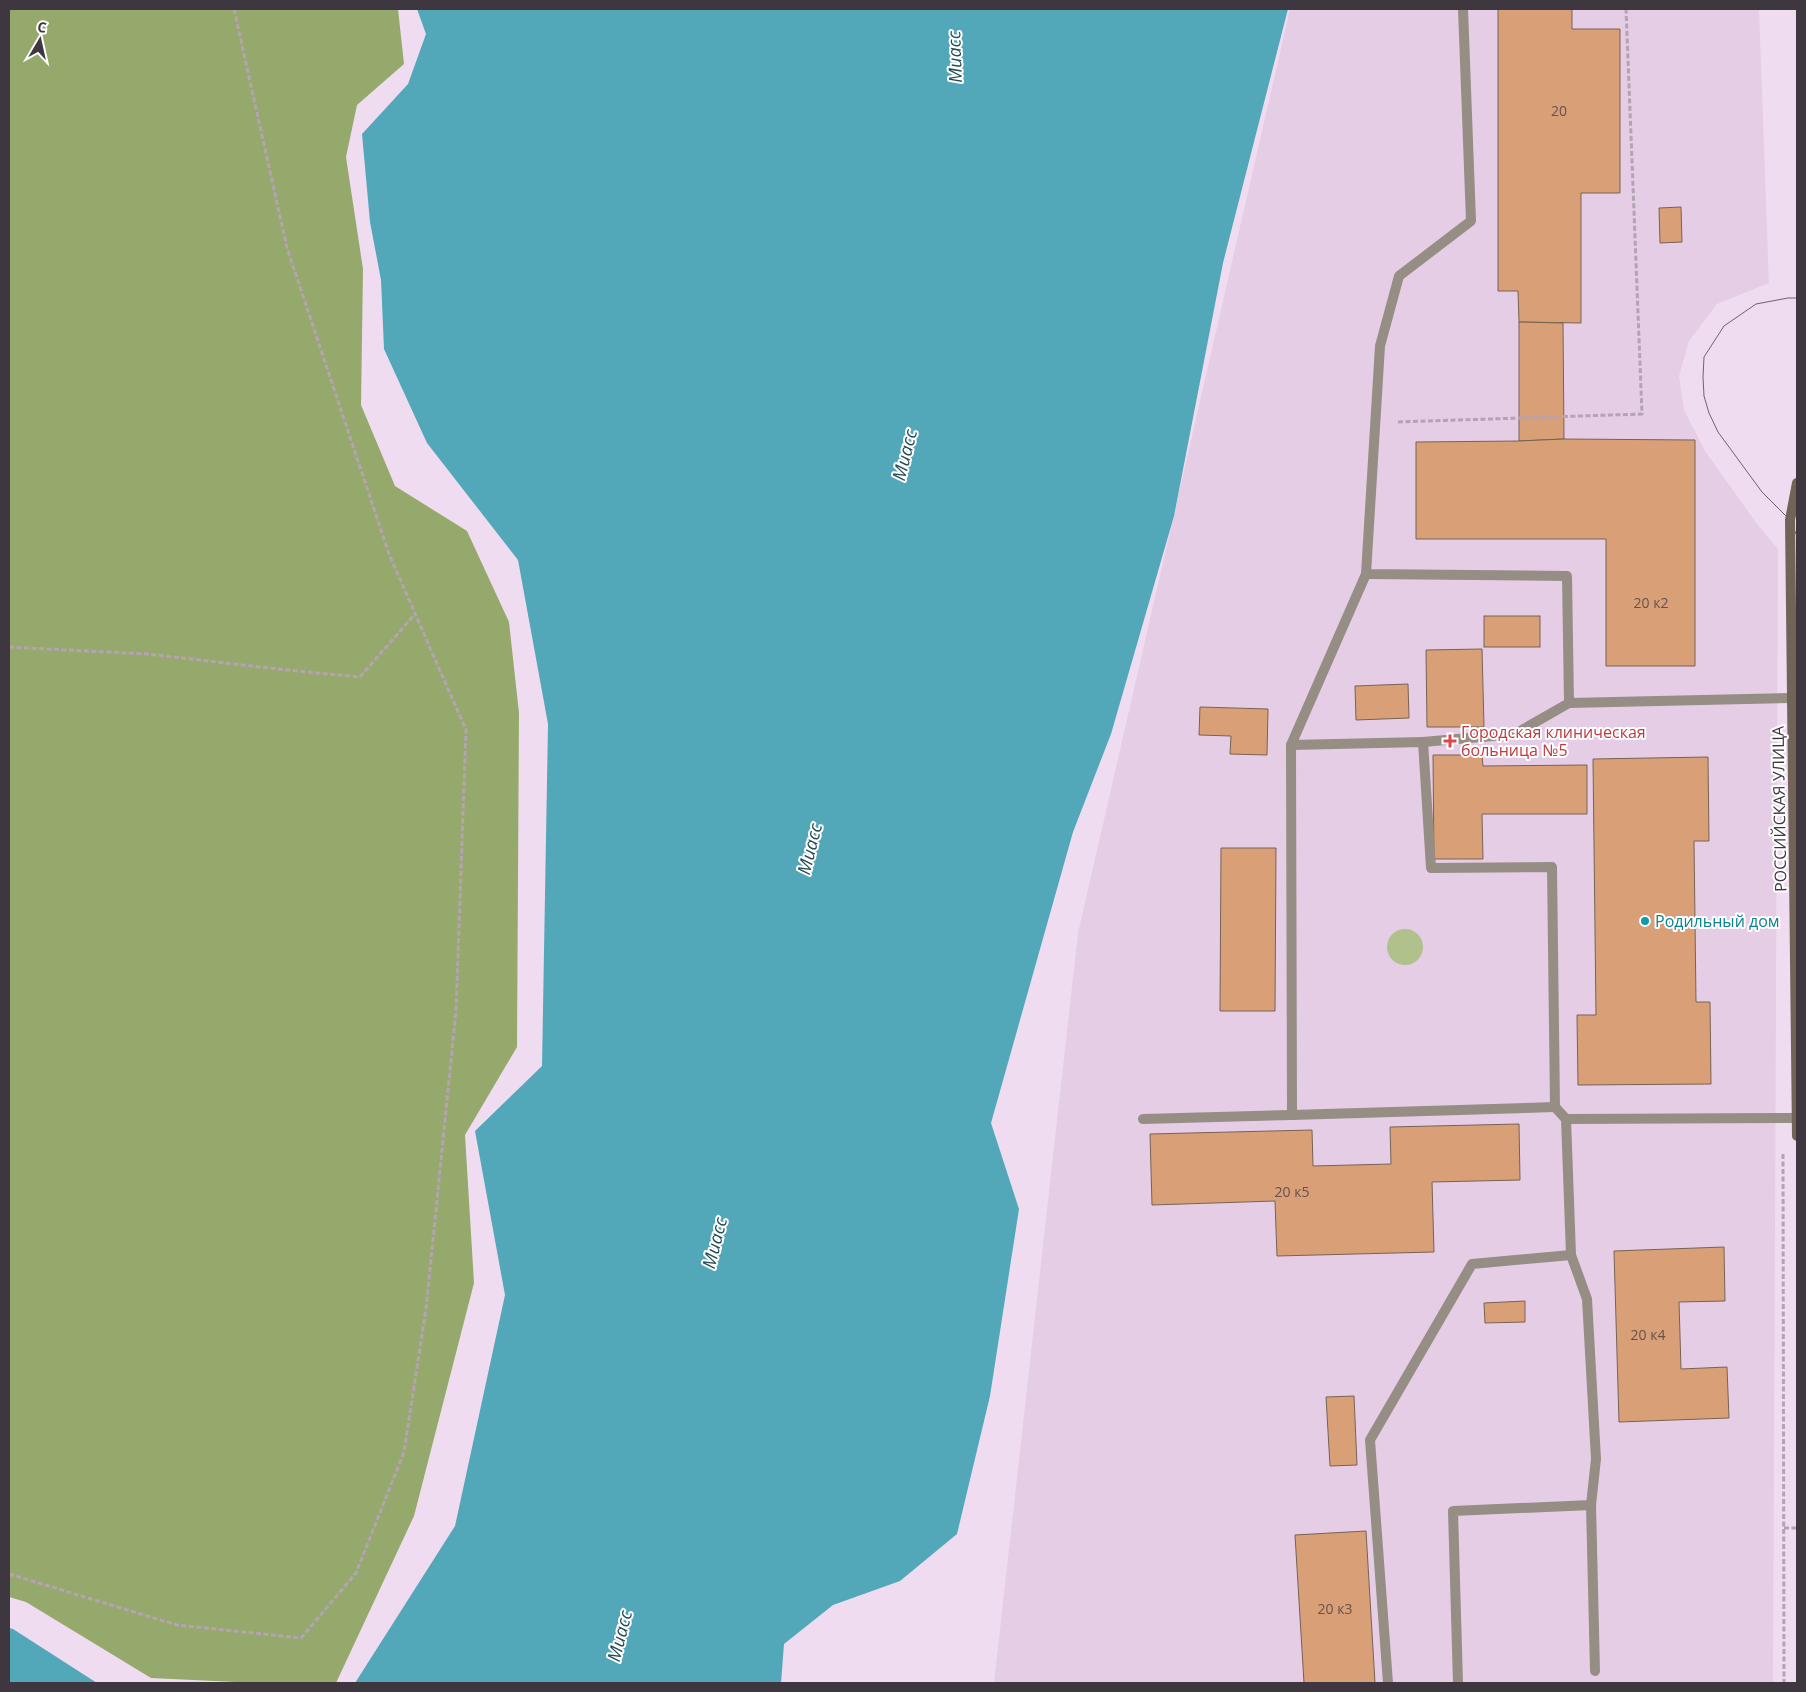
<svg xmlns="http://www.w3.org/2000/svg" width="1806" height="1692" font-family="'Open Sans',sans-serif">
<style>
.built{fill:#e6cde6}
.green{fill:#b0c18c}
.forest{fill:#96a96c}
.water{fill:#52a8b9}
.building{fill:#d9a078;stroke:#776254}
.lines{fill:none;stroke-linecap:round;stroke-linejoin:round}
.path{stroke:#b3a3b3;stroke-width:3;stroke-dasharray:5 2.5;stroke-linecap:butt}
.service{stroke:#968d85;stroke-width:10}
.secondary{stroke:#706459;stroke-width:10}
.tram{stroke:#6f636f;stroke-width:1}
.health-dot{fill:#e0444e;stroke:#fff;stroke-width:2}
.culture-dot{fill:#0f9aa8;stroke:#fff;stroke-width:2}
.labels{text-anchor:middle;stroke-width:4;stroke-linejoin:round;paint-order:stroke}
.number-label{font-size:14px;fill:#66514d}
.health-label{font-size:16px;fill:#be3a42;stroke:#fff;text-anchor:start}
.street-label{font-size:16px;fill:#3f373f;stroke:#fff}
.culture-label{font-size:16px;fill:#0d838f;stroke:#fff;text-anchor:start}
.water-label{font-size:18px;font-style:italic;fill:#244c54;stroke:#fff}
</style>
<rect width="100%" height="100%" fill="#f0dcf0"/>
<polygon class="built" points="1290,9 1759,9 1769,283 1717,304 1689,341 1679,376 1684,410 1705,451 1757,524 1778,549 1773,1683 994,1683 1078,933"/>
<circle class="green" cx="1405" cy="947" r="18"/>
<polygon class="forest" points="9,9 398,9 404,64 357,105 346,157 363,269 361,405 395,486 467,531 509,622 519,713 517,1047 465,1135 474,1283 414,1516 336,1683 256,1683 151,1678 26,1602 9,1597"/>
<g class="water">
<polygon points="417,9 1288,9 1223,263 1174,516 1111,734 1073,832 991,1123 1019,1209 990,1396 957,1534 900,1581 833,1605 784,1644 781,1683 355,1683 455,1526 505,1295 475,1131 542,1066 548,724 518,560 427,443 384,349 381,280 370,222 362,134 408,84 426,34"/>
<polygon points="9,1628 13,1629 97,1683 9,1683"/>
</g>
<g class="building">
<polygon points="1498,9 1572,9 1572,29 1620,29 1620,193 1581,193 1581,323 1519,322 1518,291 1498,291"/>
<polygon points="1681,207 1682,242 1660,243 1659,208"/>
<polygon points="1519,322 1563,323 1564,439 1519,441"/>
<polygon points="1564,439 1695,440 1695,666 1606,666 1606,539 1416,539 1416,442 1519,441"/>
<rect x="1484" y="616" width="56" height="31"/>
<polygon points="1482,649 1484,727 1427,727 1426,650"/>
<polygon points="1408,684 1409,718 1356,720 1355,686"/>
<polygon points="1200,707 1268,709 1267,755 1230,754 1231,736 1199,735"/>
<polygon points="1433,755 1482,755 1483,766 1587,765 1587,814 1482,814 1483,859 1434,859"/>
<polygon points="1708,757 1709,841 1694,841 1696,1002 1710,1002 1711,1084 1578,1085 1577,1015 1596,1015 1593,759"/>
<polygon points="1221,848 1276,848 1275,1011 1220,1011"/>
<polygon points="1519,1124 1520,1180 1432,1182 1434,1252 1277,1256 1275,1201 1152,1205 1150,1134 1312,1130 1313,1166 1391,1164 1390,1127"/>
<polygon points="1724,1247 1725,1301 1679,1302 1681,1369 1727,1367 1729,1418 1619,1422 1614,1251"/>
<polygon points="1525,1301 1525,1322 1485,1323 1484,1303"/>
<polygon points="1354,1396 1357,1465 1330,1466 1326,1397"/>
<polygon points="1366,1531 1375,1683 1304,1683 1295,1535"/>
</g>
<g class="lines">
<g class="path">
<polyline points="1398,422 1642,414 1626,9"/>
<polyline points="9,647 147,654 287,670 360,677 415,614"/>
<polyline points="1783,1154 1784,1683"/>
<polyline points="1784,1528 1797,1528"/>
<polyline points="9,1574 177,1625 301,1638 356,1573 404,1452 426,1309 456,1011 466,730 389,554 287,248 234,9"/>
</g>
<g class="service">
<polyline points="1463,9 1471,221 1399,276 1380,346 1366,574 1567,576 1569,703 1793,698"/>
<polyline points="1366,574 1291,745 1423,742 1431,868 1552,867 1555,1107 1566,1119 1797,1118"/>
<polyline points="1423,742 1515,734 1569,703"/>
<polyline points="1291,745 1292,1115 1555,1107"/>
<polyline points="1143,1119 1292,1115"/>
<polyline points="1566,1119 1571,1255 1587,1299 1596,1459 1591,1505 1595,1671"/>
<polyline points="1388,1683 1370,1440 1472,1264 1571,1255"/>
<polyline points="1458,1683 1453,1511 1591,1505"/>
</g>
<polyline class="secondary" points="1797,483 1790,520 1797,1136"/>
<polyline class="tram" points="1797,298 1788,298 1756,304 1724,326 1704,357 1703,377 1704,396 1709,413 1718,432 1762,492 1790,520 1797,536"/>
</g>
<path class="health-dot" d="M1447.5 733.5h5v5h5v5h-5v5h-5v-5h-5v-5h5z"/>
<circle class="culture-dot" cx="1645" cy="921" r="5"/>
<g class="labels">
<g class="number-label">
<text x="1559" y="116">20</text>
<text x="1651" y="608">20 к2</text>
<text x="1292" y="1197">20 к5</text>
<text x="1648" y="1340">20 к4</text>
<text x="1335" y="1614">20 к3</text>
</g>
<g class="health-label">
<text x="1461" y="738">Городская клиническая<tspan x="1461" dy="18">больница №5</tspan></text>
</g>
<g class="street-label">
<text transform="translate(1779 809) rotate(-91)" y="6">РОССИЙСКАЯ УЛИЦА</text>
</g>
<g class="culture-label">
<text x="1655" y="927">Родильный дом</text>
</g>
<g class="water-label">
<text transform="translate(955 57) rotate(-92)" y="6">Миасс</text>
<text transform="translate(905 455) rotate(-76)" y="6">Миасс</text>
<text transform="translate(810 849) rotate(-76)" y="6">Миасс</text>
<text transform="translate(715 1243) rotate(-76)" y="6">Миасс</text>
<text transform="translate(620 1636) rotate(-76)" y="6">Миасс</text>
</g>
</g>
<rect width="1806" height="1692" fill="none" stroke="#3f373f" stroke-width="20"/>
<g transform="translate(40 40) rotate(9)" stroke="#ffffff" stroke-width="4" paint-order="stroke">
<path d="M0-4L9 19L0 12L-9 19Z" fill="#3f373f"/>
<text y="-8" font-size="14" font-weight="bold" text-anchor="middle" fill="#3f373f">С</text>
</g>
</svg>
